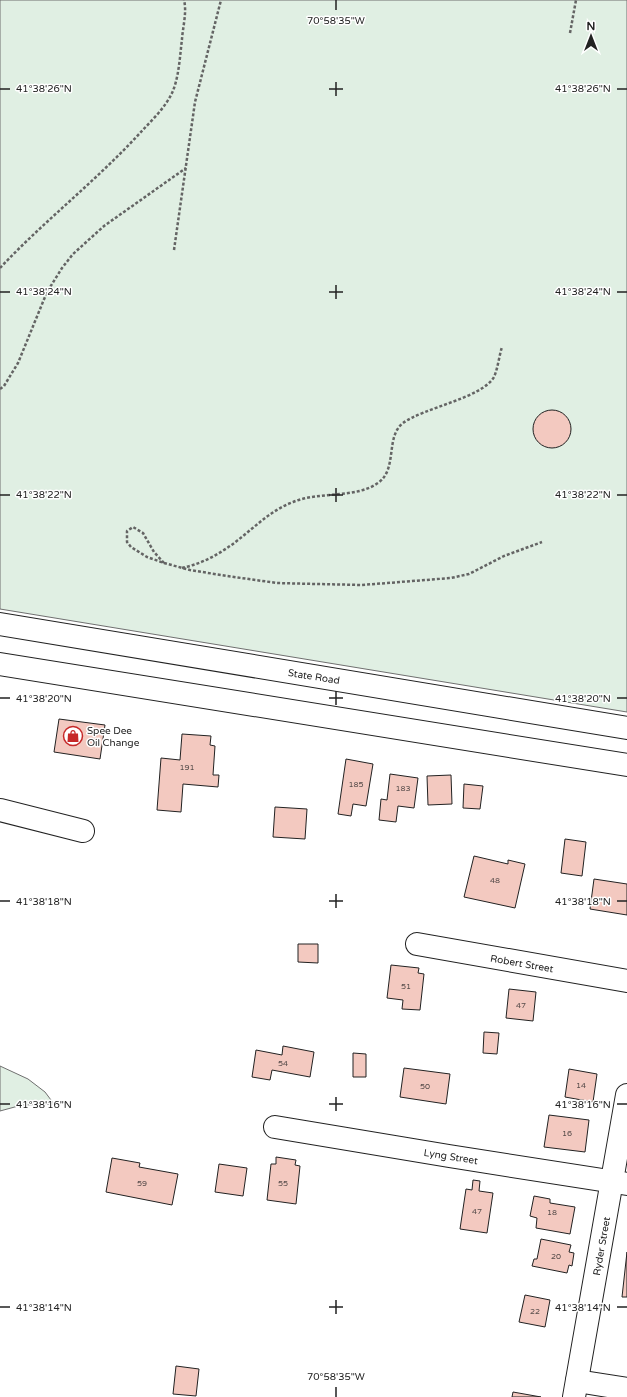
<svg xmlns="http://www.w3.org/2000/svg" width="627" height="1397" font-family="'Varela Round',sans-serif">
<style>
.green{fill:#e0efe3;stroke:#6f6f6f}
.building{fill:#f3c9c0;stroke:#222}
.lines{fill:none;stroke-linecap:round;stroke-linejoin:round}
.minor-casing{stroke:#222;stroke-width:24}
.major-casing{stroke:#222;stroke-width:24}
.path{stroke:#646464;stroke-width:2.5;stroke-dasharray:3 2;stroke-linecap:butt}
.minor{stroke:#fff;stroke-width:22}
.major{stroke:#fff;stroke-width:22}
.ticks{fill:none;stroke:#222;stroke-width:1.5}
.labels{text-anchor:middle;stroke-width:3;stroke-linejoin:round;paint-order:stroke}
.number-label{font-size:8px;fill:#564c4a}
.street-label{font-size:10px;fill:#222;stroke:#fff}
.poi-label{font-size:10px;fill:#222;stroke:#fff;text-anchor:start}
.ticks-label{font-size:10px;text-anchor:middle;fill:#222;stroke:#fff;stroke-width:3;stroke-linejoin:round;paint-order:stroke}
</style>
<rect width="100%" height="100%" fill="#fff"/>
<g class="green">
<polygon points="0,0 627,0 627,712 0,609"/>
<polygon points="0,1066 28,1079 45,1092 54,1104 22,1105 0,1111"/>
</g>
<g class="building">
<circle cx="552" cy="429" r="19"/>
<polygon points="59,719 105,725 100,759 54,752"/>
<polygon points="182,734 211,736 210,745 215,746 213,775 219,775 218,787 183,784 181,812 157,810 161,758 180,760"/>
<polygon points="346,759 373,764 366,806 353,804 351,816 338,814"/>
<polygon points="390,774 418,778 414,808 398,806 396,822 379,820 381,799 387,800"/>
<polygon points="451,775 452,804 428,805 427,776"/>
<polygon points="464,784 483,786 480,809 463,808"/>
<polygon points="275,807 307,809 305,839 273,837"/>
<polygon points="565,839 586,842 582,876 561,873"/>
<polygon points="474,856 508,864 508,860 525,864 515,908 464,897"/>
<polygon points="594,879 627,884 627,915 590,909"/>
<polygon points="298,944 318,944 318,963 298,962"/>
<polygon points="391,965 419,968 418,973 424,974 420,1010 402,1009 403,1000 387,998"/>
<polygon points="509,989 536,992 533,1021 506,1018"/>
<polygon points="484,1032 499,1033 497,1054 483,1053"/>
<polygon points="283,1046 314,1052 310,1077 272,1070 270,1080 252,1077 256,1050 282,1055"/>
<polygon points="353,1053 366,1054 366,1077 353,1077"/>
<polygon points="404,1068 450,1074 446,1104 400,1097"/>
<polygon points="569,1069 597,1074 593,1102 565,1097"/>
<polygon points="549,1115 589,1120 585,1152 544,1147"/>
<polygon points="276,1157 296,1160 295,1165 300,1166 296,1204 267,1200 271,1164 276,1164"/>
<polygon points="112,1158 140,1163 139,1167 178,1174 172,1205 106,1192"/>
<polygon points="219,1164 247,1168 243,1196 215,1192"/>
<polygon points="473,1180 480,1181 479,1191 493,1193 487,1233 460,1229 466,1189 472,1190"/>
<polygon points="534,1196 550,1199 550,1203 575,1207 570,1234 536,1228 537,1218 530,1216"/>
<polygon points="541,1239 571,1245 569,1252 574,1253 572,1266 569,1265 567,1273 532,1266 534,1259 537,1259"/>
<polygon points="627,1252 627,1297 622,1297"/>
<polygon points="525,1295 550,1300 545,1327 519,1322"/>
<polygon points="176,1366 199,1369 196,1396 173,1394"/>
<polygon points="513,1392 541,1397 512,1397"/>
</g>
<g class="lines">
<g class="minor-casing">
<g id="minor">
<polyline points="0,810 83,831"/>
<polyline points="417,944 627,981"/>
<polyline points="275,1127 449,1156 627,1184"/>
<polyline points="577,1381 627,1389"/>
<polyline points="574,1397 627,1095"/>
</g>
</g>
<g class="major-casing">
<g id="major">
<polyline points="0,624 627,728"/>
<polyline points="0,664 627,765"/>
</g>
</g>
<g class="path">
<polyline points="570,33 576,0"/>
<polyline points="174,250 195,102 221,0"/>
<path d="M0,268C44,221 96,181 140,133C151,121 165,108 172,93C179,78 180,55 182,39C183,26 187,12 184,0"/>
<polyline points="0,389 4,386 18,363 47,292 62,268 73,254 104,226 186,168"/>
<polyline points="164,563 154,552 143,533 133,527 127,531 127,542 131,547 147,557 164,563 190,570 227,576 277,583 317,584 362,585 451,578 469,574 504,556 542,542"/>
<path d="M182,568C205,563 225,551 243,536C259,523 274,509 293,502C319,491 355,499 378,483C398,469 385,437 403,423C423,408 482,398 494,377C498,368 499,356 502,347"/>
</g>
<use href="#minor" class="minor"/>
<use href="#major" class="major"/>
</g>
<path class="ticks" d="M336,0V10M336,82V96M0,89H10M329,89H343M617,89H627M336,285V299M0,292H10M329,292H343M617,292H627M336,488V502M0,495H10M329,495H343M617,495H627M336,691V705M0,698H10M329,698H343M617,698H627M336,894V908M0,901H10M329,901H343M617,901H627M336,1097V1111M0,1104H10M329,1104H343M617,1104H627M336,1300V1314M0,1307H10M329,1307H343M617,1307H627M336,1387V1397"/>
<defs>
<g id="shop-ring" transform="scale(1)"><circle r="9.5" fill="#fff" stroke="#c62828" stroke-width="1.5"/><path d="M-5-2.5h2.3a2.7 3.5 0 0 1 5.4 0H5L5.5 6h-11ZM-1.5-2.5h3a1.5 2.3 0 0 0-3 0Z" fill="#c62828"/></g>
</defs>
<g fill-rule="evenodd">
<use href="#shop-ring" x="73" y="736"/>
</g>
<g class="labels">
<g class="number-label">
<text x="187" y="770">191</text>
<text x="356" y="787">185</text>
<text x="403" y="791">183</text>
<text x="495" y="883">48</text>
<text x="406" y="989">51</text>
<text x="521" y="1008">47</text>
<text x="283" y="1066">54</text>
<text x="581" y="1088">14</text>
<text x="425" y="1089">50</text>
<text x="567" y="1136">16</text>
<text x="142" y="1186">59</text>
<text x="283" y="1186">55</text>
<text x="477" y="1214">47</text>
<text x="552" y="1215">18</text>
<text x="556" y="1259">20</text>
<text x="535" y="1314">22</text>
</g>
<g class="street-label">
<text transform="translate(314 676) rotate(9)" y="4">State Road</text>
<text transform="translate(522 963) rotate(10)" y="4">Robert Street</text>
<text transform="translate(451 1156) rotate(9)" y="4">Lyng Street</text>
<text transform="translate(601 1246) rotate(-80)" y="4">Ryder Street</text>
</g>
<g class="poi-label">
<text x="87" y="734">Spee Dee<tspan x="87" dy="12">Oil Change</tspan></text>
</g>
</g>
<g class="ticks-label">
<text x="336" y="24">70°58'35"W</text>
<text x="44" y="92">41°38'26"N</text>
<text x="583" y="92">41°38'26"N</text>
<text x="44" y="295">41°38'24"N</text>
<text x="583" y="295">41°38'24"N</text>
<text x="44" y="498">41°38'22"N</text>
<text x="583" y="498">41°38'22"N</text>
<text x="44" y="702">41°38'20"N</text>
<text x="583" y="702">41°38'20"N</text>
<text x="44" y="905">41°38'18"N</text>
<text x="583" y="905">41°38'18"N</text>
<text x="44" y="1108">41°38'16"N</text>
<text x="583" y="1108">41°38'16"N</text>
<text x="44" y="1311">41°38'14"N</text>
<text x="583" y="1311">41°38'14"N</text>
<text x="336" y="1380">70°58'35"W</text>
</g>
<g transform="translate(591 36)" stroke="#ffffff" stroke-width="3" paint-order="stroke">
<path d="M0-3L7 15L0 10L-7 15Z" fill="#222222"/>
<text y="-6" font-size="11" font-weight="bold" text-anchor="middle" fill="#222222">N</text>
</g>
</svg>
